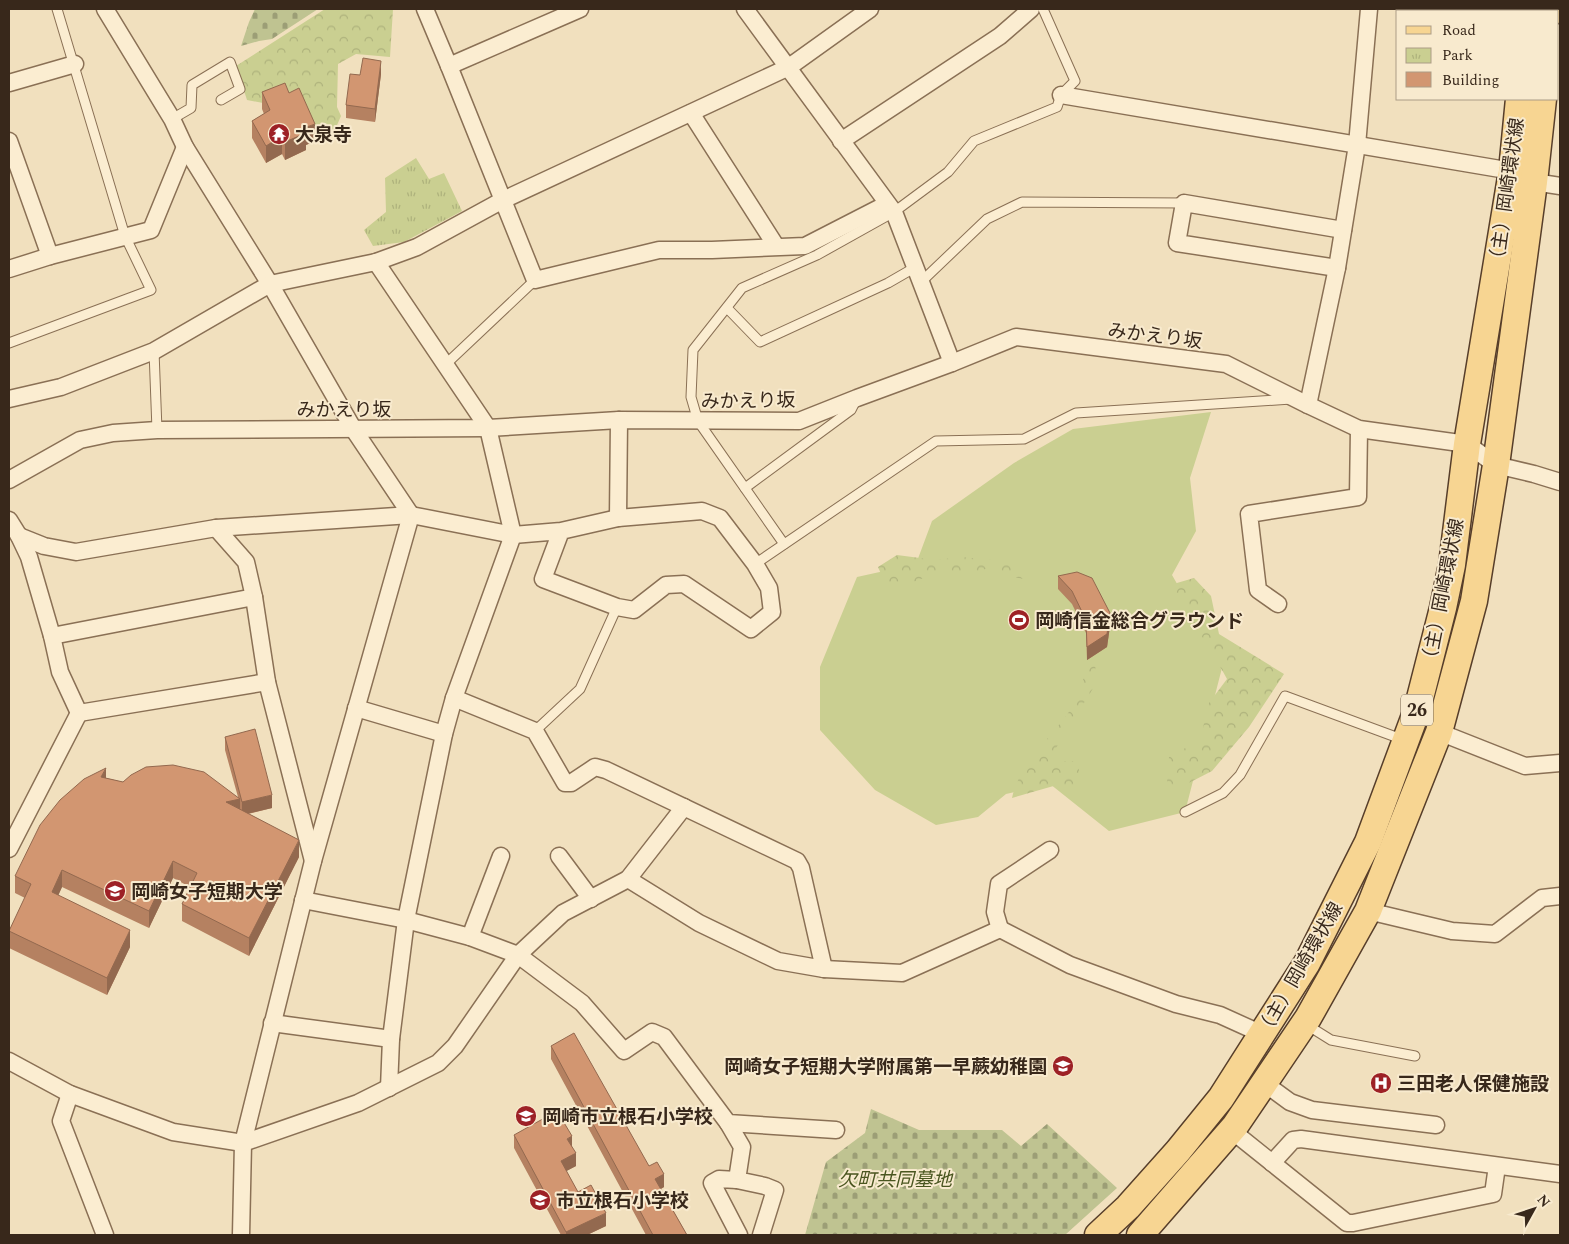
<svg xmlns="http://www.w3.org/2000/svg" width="1569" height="1244" font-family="Spectral,'Noto Sans JP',serif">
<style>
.grass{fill:#cacf91}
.forest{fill:url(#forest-crowns)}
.cemetery{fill:url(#cemetery-stones)}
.park{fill:url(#park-tufts)}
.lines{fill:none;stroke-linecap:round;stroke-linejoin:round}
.service-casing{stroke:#8a7055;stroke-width:11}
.minor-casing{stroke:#8a7055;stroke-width:19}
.primary-casing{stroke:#573e2a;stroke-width:29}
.service{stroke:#fbedd1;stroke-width:9}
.minor{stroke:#fbedd1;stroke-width:16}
.primary{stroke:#f7d592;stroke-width:26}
.wall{fill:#b58161}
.shaded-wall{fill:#93694f}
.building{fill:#d29671;stroke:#93694f}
.labels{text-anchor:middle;stroke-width:4;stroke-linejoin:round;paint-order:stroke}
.shield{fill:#f8eace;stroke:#726251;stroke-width:1}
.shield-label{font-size:18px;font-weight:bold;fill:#38281b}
.poi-label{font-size:19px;font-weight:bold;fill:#38281b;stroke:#f8eace;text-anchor:start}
.street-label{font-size:19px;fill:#38281b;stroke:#f8eace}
.park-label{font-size:19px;font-style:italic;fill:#4a5620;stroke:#f8eace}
</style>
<defs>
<pattern id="forest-crowns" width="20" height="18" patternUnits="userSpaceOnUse" patternTransform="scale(1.25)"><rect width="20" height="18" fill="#cacf91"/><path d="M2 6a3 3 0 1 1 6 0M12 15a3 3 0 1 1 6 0" fill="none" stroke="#aeb27c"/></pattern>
<pattern id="cemetery-stones" width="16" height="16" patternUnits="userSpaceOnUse" patternTransform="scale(1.25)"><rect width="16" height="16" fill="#bfc391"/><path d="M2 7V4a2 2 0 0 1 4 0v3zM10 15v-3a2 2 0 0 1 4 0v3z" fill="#9c9e76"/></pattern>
<pattern id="park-tufts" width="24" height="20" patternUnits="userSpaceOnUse" patternTransform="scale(1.25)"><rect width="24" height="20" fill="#cacf91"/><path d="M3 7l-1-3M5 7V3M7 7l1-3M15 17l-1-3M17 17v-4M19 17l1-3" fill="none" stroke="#aeb27c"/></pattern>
</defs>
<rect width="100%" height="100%" fill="#f1e0be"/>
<polygon class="grass" points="1211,412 1190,478 1196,531 1172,575 1223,664 1185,812 1109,831 1050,784 1006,794 978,817 936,825 875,790 820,730 820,667 857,577 916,564 932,521 1014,463 1073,429"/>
<g class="forest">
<polygon points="325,9 393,9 390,57 356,54 338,64 337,107 341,116 334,132 319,141 294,93 263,103 247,100 236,66"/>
<polygon points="897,555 935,560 961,557 1004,561 1038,576 1033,581 1003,575 988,568 963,577 942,571 908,584 885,583 878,567"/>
<path d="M1194,578L1211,596L1219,634L1284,674L1249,727L1212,771L1179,788L1167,783L1169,757L1200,740L1209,703L1227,679C1210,647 1189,617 1170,585Z"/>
<path d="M1095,664L1097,682L1048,761H1076L1082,779L1072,787L1057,785L1012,798C1020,761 1053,737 1073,706C1080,695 1083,679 1087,666Z"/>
</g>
<g class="cemetery">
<polygon points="255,9 318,9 272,39 259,41 241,46 249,22"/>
<polygon points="871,1109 919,1130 1002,1130 1021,1146 1047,1124 1117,1188 1065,1235 805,1235 826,1162 865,1133"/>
</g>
<polygon class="park" points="416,158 429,179 444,173 462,211 404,242 373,246 364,230 386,212 385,178"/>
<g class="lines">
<g class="service-casing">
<g id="service">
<polyline points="172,119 191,108 192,85 230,62 240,89 221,100"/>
<polyline points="921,282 987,219 1022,202 1184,203"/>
<polyline points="727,308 760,342 888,283 914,268"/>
<polyline points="9,343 151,290 125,236 57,9"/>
<polyline points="154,351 157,430"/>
<polyline points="445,365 535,280"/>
<polyline points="745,488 851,410 857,398"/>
<polyline points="784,544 698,421 691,397 693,350 742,288 817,255 894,212 948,172 974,141 1057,107 1061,95 1075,81 1043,9"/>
<polyline points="755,564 936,441 1024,439 1076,413 1291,399"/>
<polyline points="535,731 580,689 617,607"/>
<polyline points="1185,812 1223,793 1240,775 1285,696 1404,740"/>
<polyline points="1307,1025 1331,1040 1415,1056"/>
</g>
</g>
<g class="minor-casing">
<g id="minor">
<polyline points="105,9 172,119 185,147 270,284 354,430 411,515 313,861 243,1143 241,1235"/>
<polyline points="425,9 449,66 535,280 659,250 712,250 805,246 881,207 894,212"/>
<polyline points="745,9 894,212 952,363"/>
<polyline points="449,66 580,9"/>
<polyline points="9,83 75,64"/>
<polyline points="1061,95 1512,171"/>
<polyline points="691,113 776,246"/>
<polyline points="9,141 50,256"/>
<polyline points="841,141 1000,36 1031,9"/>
<polyline points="1534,182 1560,186"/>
<polyline points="376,262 488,428 513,535 454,698 444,734 406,920 391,1039 389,1088"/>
<polyline points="1337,268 1177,243 1184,203 1343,230"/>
<polyline points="9,269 50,256 151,230 185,147"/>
<polyline points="9,399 61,387 154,351 270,284 376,262 417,247 503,200 789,67 870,9"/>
<polyline points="1308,405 1337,268 1357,145 1369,9"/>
<polyline points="9,480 80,440 113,433 157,430 488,428 619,420 799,421 857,398 952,363 1016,337 1226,364 1308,405 1359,429 1467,444 1496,465 1534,474 1560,482"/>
<polyline points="618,518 619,420"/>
<polyline points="9,520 19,536 29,557 52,636 60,672 79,713"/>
<polyline points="216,528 246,562 254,597 267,682 313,861"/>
<polyline points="19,536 44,546 76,552 216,528 411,515 513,535 561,531 618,518 702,511 720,518 755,564 769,588 772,612 751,629 684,584 666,585 634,610 617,607 543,579 561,531"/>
<polyline points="1278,604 1258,590 1249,514 1358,497 1359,429"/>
<polyline points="52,636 254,597"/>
<polyline points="454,698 535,731 565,783 571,783 595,767 606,770 797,861 801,868 824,969"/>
<polyline points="356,708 444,734"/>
<polyline points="79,713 267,682"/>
<polyline points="1439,732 1525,766 1560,763"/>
<polyline points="9,849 79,713"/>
<polyline points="559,856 591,899"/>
<polyline points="628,879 684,807"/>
<polyline points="303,900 406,920 470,937 518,955 563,913 628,879 699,923 778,961 824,969 902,973 1000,929 1070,965 1176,1004 1220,1015 1262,1034"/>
<polyline points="1368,911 1452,931 1495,934 1542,898 1560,896"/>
<polyline points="1000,929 995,912 999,884 1050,850"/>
<polyline points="470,937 501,856"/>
<polyline points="272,1023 391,1039"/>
<polyline points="9,1061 70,1094 173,1132 243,1143 358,1103 438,1063 455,1046 518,955 582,1003 624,1051 652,1032 664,1037 728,1123 836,1130"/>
<polyline points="1264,1083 1290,1102 1312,1110 1436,1125"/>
<polyline points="70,1094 61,1121 105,1235"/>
<polyline points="728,1123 742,1147 737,1180 765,1186 775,1190 761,1235"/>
<polyline points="1231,1130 1347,1223 1353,1223 1493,1194 1497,1166"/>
<polyline points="1272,1163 1293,1140 1301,1139 1560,1174"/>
<polyline points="737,1180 719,1179 712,1183 739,1235"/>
</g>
</g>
<g class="primary-casing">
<g id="primary">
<polyline points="1528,11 1528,9"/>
<polyline points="1553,11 1553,9"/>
<polyline points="1098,1235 1128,1207 1178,1151 1221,1098 1307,963 1368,842 1417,710 1443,608 1452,565 1467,444 1512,171 1519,99"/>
<polyline points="1140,1235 1235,1126 1308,1018 1368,911 1439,732 1474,601 1496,465 1534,182 1543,99"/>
</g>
</g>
<use href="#service" class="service"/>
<use href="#minor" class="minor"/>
<use href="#primary" class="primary"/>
</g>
<g class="wall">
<polygon points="381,74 375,122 346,118 346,105 360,75"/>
<polygon points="262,92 289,93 315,141 306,145 306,150 285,160 282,154 266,163 252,138 252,121 264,114 262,109"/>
<polygon points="1058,576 1110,626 1107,647 1087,660 1086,633 1072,604 1058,589"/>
<polygon points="225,737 272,808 248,814 299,857 249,956 182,921 182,904 190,887 173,878 149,928 62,887 58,895 130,947 107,995 9,948 9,931 25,898 15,893 15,876 106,778 123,782 238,797 225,750"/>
<polygon points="551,1046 649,1166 664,1187 661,1189 687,1235 646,1235 551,1059"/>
<polygon points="514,1135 572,1147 576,1166 566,1171 578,1192 606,1226 587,1235 561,1235 514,1148"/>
</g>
<g class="shaded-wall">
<polygon points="381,61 381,74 375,122 375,109"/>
<polygon points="315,124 315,141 306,145 306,150 285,160 285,142 304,128"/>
<polygon points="282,136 282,154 266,163 266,146"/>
<polygon points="1110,613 1110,626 1107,647 1087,660 1087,647"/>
<polygon points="106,768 106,785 101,777"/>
<polygon points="272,795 272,808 242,815 242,802"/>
<polygon points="240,799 240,816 226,802"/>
<polygon points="299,840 299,857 249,956 249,938"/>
<polygon points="173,861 173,878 149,928 149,911"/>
<polygon points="62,870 62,887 52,910 52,892"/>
<polygon points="130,930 130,947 107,995 107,978"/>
<polygon points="572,1136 572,1149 567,1139"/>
<polygon points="576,1153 576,1166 561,1174 561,1161"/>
<polygon points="664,1174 664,1187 655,1192 655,1179"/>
<polygon points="606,1213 606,1226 587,1235 566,1235 566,1232"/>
</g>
<g class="building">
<polygon points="363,58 381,61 375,109 346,105 350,74 360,75"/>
<polygon points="285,83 289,93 299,88 315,124 304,128 306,133 285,142 282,136 266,146 252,121 270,110 262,92"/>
<polygon points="1077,572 1092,578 1110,613 1107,634 1087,647 1086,620 1072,591 1058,576"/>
<polygon points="255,729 272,795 242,802 225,737"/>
<polygon points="173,765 204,772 240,799 226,802 299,840 249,938 182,904 197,873 173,861 149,911 62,870 52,892 130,930 107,978 9,931 31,884 15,876 40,825 60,800 84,779 106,768 101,777 123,782 131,775 146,767"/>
<polygon points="574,1033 649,1166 657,1162 664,1174 655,1179 687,1235 653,1235 551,1046"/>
<polygon points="557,1111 572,1136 567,1139 576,1153 561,1161 578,1192 591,1185 606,1213 566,1232 514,1135"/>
</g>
<defs>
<g id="temple-disc" transform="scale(1.125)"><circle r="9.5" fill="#9d2126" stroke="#f8eace"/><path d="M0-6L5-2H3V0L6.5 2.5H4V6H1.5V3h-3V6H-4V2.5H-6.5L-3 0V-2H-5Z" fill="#fff"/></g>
<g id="stadium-disc" transform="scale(1.125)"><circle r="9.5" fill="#9d2126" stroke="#f8eace"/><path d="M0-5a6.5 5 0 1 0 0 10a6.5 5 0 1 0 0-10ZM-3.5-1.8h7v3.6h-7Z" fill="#fff"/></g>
<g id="university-disc" transform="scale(1.125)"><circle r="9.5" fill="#9d2126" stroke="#f8eace"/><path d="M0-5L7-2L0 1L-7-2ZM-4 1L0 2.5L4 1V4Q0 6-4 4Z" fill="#fff"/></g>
<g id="school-disc" transform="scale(1.125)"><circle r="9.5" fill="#9d2126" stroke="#f8eace"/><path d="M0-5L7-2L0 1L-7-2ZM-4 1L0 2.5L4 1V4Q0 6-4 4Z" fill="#fff"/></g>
<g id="hospital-disc" transform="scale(1.125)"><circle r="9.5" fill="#9d2126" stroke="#f8eace"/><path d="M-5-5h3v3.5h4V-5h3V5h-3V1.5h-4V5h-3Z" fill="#fff"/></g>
</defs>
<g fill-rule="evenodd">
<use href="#temple-disc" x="279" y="134"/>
<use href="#stadium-disc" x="1019" y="620"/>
<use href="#university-disc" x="115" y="891"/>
<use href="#school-disc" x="1063" y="1066"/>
<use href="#hospital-disc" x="1381" y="1083"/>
<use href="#school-disc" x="526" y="1116"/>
<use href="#school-disc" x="540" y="1200"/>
</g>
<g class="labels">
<rect class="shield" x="1401" y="694.5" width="32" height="31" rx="4"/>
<g class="shield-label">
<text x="1417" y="716">26</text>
</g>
<g class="poi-label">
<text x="295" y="141">大泉寺</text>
<text x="1035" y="627">岡崎信金総合グラウンド</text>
<text x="131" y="898">岡崎女子短期大学</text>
<text x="1047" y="1073" text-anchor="end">岡崎女子短期大学附属第一早蕨幼稚園</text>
<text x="1397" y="1090">三田老人保健施設</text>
<text x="542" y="1123">岡崎市立根石小学校</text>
<text x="556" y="1207">市立根石小学校</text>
</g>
<g class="street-label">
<text transform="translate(1506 193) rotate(-82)" y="7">（主）岡崎環状線</text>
<text transform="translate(1155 335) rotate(7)" y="7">みかえり坂</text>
<text transform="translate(748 400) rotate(-1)" y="7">みかえり坂</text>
<text x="344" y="416">みかえり坂</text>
<text transform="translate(1442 593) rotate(-79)" y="7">（主）岡崎環状線</text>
<text transform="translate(1299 969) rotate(-60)" y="7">（主）岡崎環状線</text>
</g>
<g class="park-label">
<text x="895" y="1186">欠町共同墓地</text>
</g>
</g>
<rect width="1569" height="1244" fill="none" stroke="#38281b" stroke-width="20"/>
<rect x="1396" y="10" width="162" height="90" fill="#f8eace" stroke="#ab9c86"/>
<rect x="1406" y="26" width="25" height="8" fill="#f7d592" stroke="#ab9c86"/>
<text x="1442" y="35" font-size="15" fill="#38281b">Road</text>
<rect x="1406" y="48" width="25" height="15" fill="url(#park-tufts)" stroke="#ab9c86"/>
<text x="1442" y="60" font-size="15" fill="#38281b">Park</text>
<rect x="1406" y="72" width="25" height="15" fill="#d29671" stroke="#ab9c86"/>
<text x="1442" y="85" font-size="15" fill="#38281b">Building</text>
<g transform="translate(1534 1209) rotate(50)" stroke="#f8eace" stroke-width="4" paint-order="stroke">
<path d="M0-4L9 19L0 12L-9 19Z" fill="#38281b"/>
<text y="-8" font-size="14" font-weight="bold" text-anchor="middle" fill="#38281b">N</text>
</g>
</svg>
